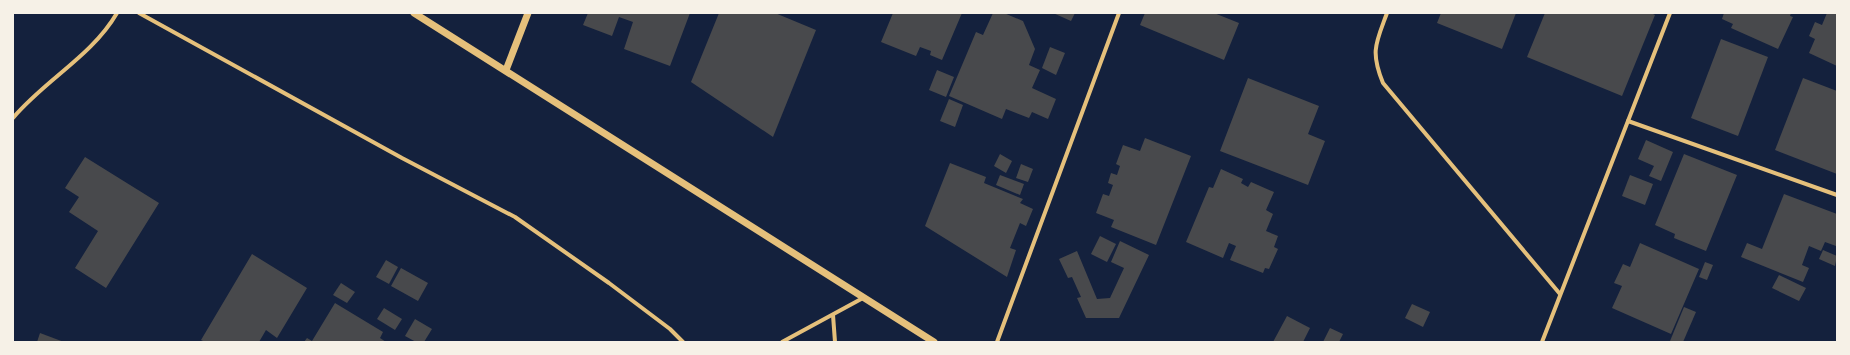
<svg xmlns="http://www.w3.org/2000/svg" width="1850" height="355" font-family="Montserrat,sans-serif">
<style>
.building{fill:#48494c}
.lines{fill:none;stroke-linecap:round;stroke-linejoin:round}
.minor{stroke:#e5c07b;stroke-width:4}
.tertiary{stroke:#e5c07b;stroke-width:7}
</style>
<rect width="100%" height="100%" fill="#14213d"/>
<g class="building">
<polygon points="588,13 690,13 670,66 624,49 633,22 619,17 612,36 583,25"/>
<polygon points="719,13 775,13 816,30 773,137 691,82"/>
<polygon points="893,13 962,13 942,60 930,55 931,51 920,47 916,56 881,42"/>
<polygon points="993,13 1004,13 1023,21 1035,49 1029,65 1040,70 1032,88 1056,99 1048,119 1032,112 1029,118 1006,109 1002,119 949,96 976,32 983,35"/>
<polygon points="1053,13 1075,13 1071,21"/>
<polygon points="1145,13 1214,13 1239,23 1224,60 1140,25"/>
<polygon points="1441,13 1516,13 1502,49 1437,23"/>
<polygon points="1545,13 1651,13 1655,15 1622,96 1527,57"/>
<polygon points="1724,13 1791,13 1790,16 1793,17 1778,49 1731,28 1733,24 1722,19"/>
<polygon points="1827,13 1837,13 1837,66 1809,53 1815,39 1809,36 1815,22 1822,25"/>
<polygon points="1721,39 1768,57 1738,136 1691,118"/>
<polygon points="1050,47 1065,53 1056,75 1042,68"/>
<polygon points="937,70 954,77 946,97 929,90"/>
<polygon points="1248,78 1319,106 1308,134 1325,141 1308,185 1220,151"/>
<polygon points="1803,78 1837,91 1837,174 1775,150"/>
<polygon points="949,99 963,105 955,127 940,121"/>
<polygon points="1145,138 1191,156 1156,245 1111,227 1114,220 1096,213 1103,194 1109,196 1113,185 1108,183 1111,173 1117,175 1120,166 1116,164 1123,145 1140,151"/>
<polygon points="1646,140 1673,152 1661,181 1649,176 1654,166 1638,159"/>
<polygon points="1000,154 1012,161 1006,173 994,166"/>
<polygon points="1684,154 1737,175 1706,251 1674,238 1675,234 1655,225"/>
<polygon points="85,157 159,203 106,288 75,268 98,231 69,212 79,197 65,188"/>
<polygon points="950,163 986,177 984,183 1023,199 1020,203 1033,209 1026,226 1020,223 1010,248 1016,250 1007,277 925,226"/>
<polygon points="1021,164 1033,169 1028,182 1016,178"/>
<polygon points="1221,169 1243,179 1241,183 1248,187 1251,182 1274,192 1266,210 1273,214 1266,231 1278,236 1274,247 1278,249 1269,269 1265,268 1263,273 1230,260 1236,246 1229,243 1223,258 1186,242 1209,187 1213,188"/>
<polygon points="1000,175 1024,184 1020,195 996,185"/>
<polygon points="1630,175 1653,184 1645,205 1622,196"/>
<polygon points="1784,194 1837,214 1836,246 1825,242 1821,251 1809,246 1802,265 1809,268 1803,282 1741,257 1747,243 1762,249"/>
<polygon points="1100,236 1116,244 1107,262 1091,254"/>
<polygon points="1120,241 1149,255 1119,318 1086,318 1077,298 1081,297 1072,277 1068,278 1059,259 1077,251 1097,299 1110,298 1124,268 1111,262"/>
<polygon points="1640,243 1699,269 1671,334 1612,308 1622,286 1614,283 1623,264 1630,267"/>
<polygon points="1823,250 1837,256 1835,266 1819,259"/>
<polygon points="252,254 307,288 277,338 266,330 259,342 205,342 201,340"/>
<polygon points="386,260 398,267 389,284 376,277"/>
<polygon points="1705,262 1713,265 1707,280 1699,277"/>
<polygon points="401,268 428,283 418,301 391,286"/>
<polygon points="1779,275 1806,288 1799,301 1772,288"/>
<polygon points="341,283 355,292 347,303 333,295"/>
<polygon points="335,303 383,332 380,338 386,342 304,342 307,338 312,341"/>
<polygon points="1412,304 1430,312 1423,327 1405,318"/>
<polygon points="1684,307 1696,312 1683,342 1672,342 1670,341"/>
<polygon points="384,308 402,319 395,330 377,319"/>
<polygon points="1287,316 1310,328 1303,342 1273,342"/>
<polygon points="415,319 432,329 424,342 416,342 405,336"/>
<polygon points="1330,328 1343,334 1339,342 1323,342"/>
<polygon points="40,333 64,342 37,342"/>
</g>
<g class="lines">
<g class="minor">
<polyline points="139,13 402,158 515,217 609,283 670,329 683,342"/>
<path d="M1387,13C1376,43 1370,51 1383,83L1560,294"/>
<path d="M13,118C45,80 92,56 117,13"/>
<polyline points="1628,121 1837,195"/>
<polyline points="833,315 835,342"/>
<polyline points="782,342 863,298"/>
<polyline points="997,342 1119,13"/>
<polyline points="1542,342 1670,13"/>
</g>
<g class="tertiary">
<polyline points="414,13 934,342"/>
<polyline points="506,70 528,13"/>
</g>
</g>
<rect width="1850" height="355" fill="none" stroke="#f6f1e7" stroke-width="28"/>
</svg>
